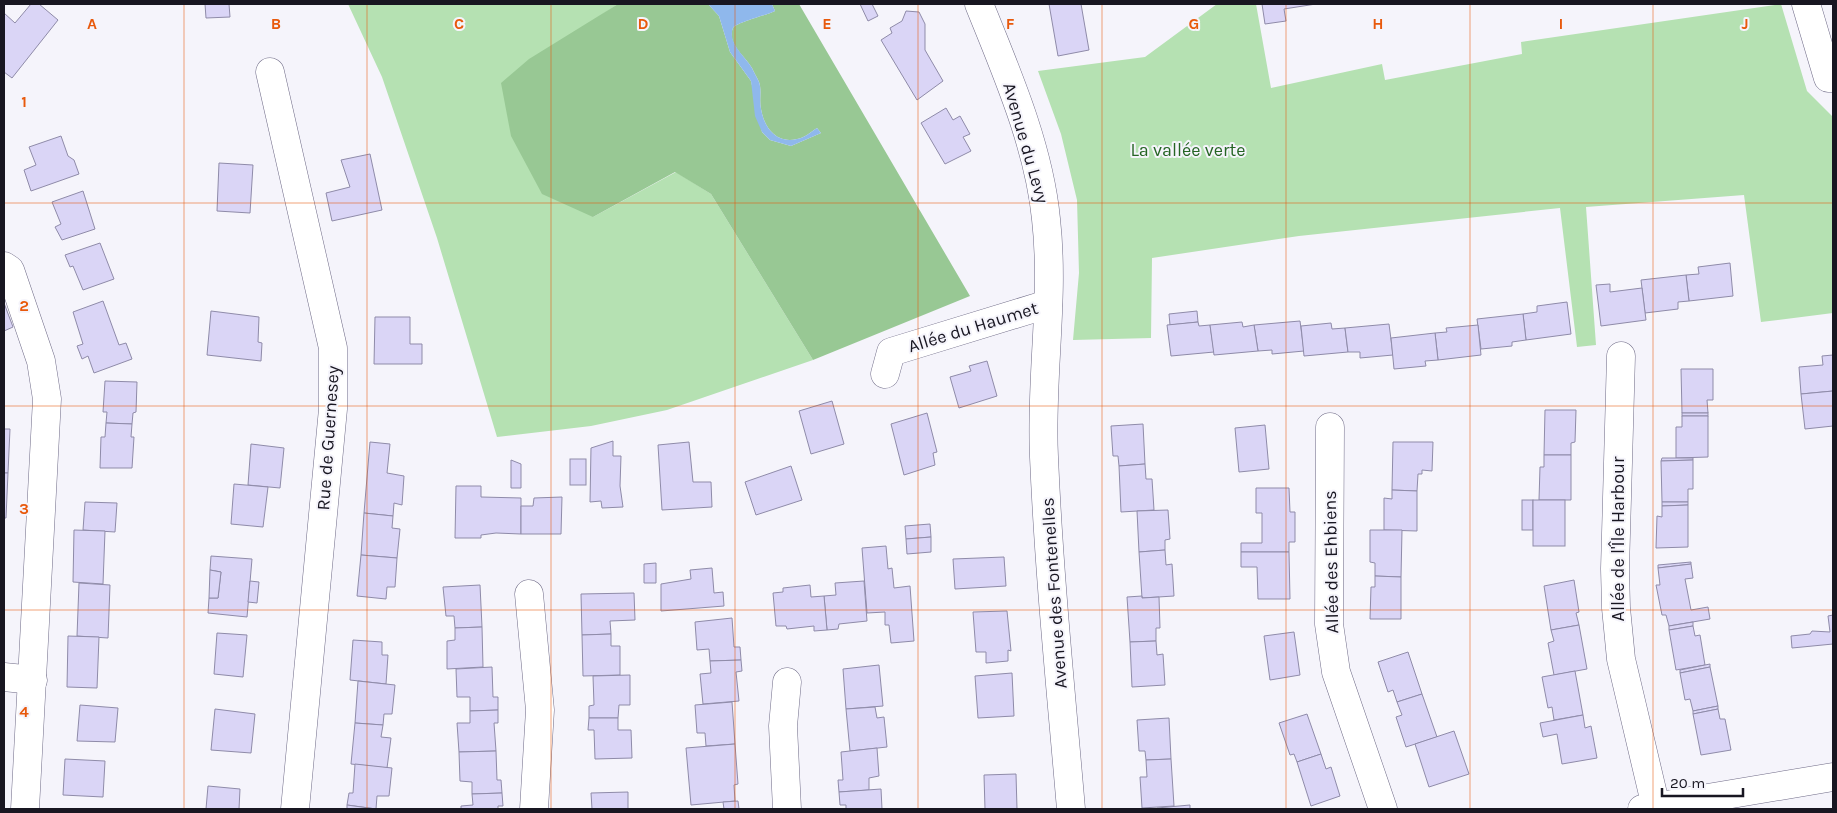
<svg xmlns="http://www.w3.org/2000/svg" width="1837" height="813" font-family="Karla,sans-serif">
<style>
.green{fill:#b5e1b2}
.forest{fill:#98c894}
.water{fill:#8fb8ec}
.building{fill:#dad5f6;stroke:#8f8ba9}
.lines{fill:none;stroke-linecap:round;stroke-linejoin:round}
.minor-casing{stroke:#6f6b87;stroke-width:29}
.minor{stroke:#fff;stroke-width:28}
.grid{fill:none;stroke:#e8590c;stroke-width:1;stroke-opacity:0.55}
.labels{text-anchor:middle;stroke-width:4;stroke-linejoin:round;paint-order:stroke}
.street-label{font-size:18px;fill:#181621;stroke:#f5f4fb}
.park-label{font-size:18px;fill:#256524;stroke:#f5f4fb}
.grid-label{font-size:16px;text-anchor:middle;font-weight:bold;fill:#e8590c;stroke:#f5f4fb;stroke-width:4;stroke-linejoin:round;paint-order:stroke}
</style>
<rect width="100%" height="100%" fill="#f5f4fb"/>
<g class="green">
<polygon points="348,4 618,4 603,14 593,217 676,172 711,194 813,360 667,410 591,426 497,437 437,238 382,77"/>
<polygon points="1217,4 1256,4 1271,88 1382,64 1385,80 1522,54 1521,42 1781,4 1807,91 1833,117 1833,313 1761,322 1744,195 1586,207 1596,345 1577,347 1560,208 1299,236 1152,258 1151,338 1073,340 1079,273 1077,200 1061,134 1038,71 1145,57"/>
</g>
<path class="forest" d="M618,4H708L719,16L730,52L751,81L762,132L770,140L791,146L821,133L817,128C811,132 804,138 797,139C776,144 764,127 761,109C759,100 762,90 759,82C757,77 754,73 752,68C746,57 726,43 733,28C735,23 767,15 775,11L772,4H799L970,296L813,360L711,194L675,172L593,217L542,194L511,136L501,83L529,59Z"/>
<path class="water" d="M708,4H772L775,11C767,15 735,23 733,28C727,43 746,57 752,68C754,73 757,77 759,82C762,90 759,100 761,109C764,127 776,144 797,139C804,138 811,132 817,128L821,133L791,146L770,140L762,132L755,116L751,81L730,52L719,16Z"/>
<g class="building">
<polygon points="31,4 39,4 58,20 12,78 4,72 4,13 15,23"/>
<polygon points="205,4 229,4 230,17 206,18"/>
<polygon points="860,4 872,4 878,16 868,21"/>
<polygon points="1049,4 1081,4 1089,50 1058,56"/>
<polygon points="1262,4 1316,4 1284,9 1286,21 1265,24"/>
<polygon points="906,11 919,12 925,24 925,50 943,81 917,100 881,40 892,33 890,28 902,21"/>
<polygon points="946,108 953,120 960,116 970,134 963,137 971,151 945,164 921,123"/>
<polygon points="61,136 68,156 74,160 79,174 31,191 24,170 36,165 29,147"/>
<polygon points="370,154 382,210 332,221 326,193 350,187 341,160"/>
<polygon points="219,163 253,165 250,213 217,211"/>
<polygon points="83,191 95,229 62,240 55,227 61,224 52,202"/>
<polygon points="100,243 114,279 83,290 73,266 70,267 65,255"/>
<polygon points="1730,263 1733,296 1689,301 1686,275 1699,274 1698,267"/>
<polygon points="1686,275 1689,301 1678,302 1678,309 1645,313 1641,280"/>
<polygon points="1610,284 1610,292 1642,288 1646,320 1601,326 1596,285"/>
<polygon points="103,301 119,345 126,343 132,359 94,373 88,356 82,359 77,346 83,344 73,312"/>
<polygon points="1567,302 1571,334 1526,340 1523,314 1537,312 1537,306"/>
<polygon points="4,303 13,327 4,331"/>
<polygon points="211,311 259,317 258,342 262,343 261,361 207,355"/>
<polygon points="1197,311 1198,322 1170,325 1169,314"/>
<polygon points="1523,314 1526,340 1512,342 1512,346 1481,349 1477,319"/>
<polygon points="375,317 410,317 410,344 422,344 422,364 374,364"/>
<polygon points="1300,321 1304,351 1272,354 1272,350 1258,351 1254,325"/>
<polygon points="1198,322 1199,326 1210,325 1214,352 1171,356 1167,325"/>
<polygon points="1242,322 1243,327 1254,325 1258,351 1214,355 1210,325"/>
<polygon points="1331,323 1332,329 1345,328 1348,352 1304,356 1301,326"/>
<polygon points="1389,324 1393,355 1360,358 1360,352 1348,352 1345,328"/>
<polygon points="1478,325 1481,355 1438,360 1435,333 1447,332 1446,328"/>
<polygon points="1435,333 1438,360 1425,361 1426,366 1394,369 1391,338"/>
<polygon points="1833,355 1833,391 1801,394 1799,367 1823,365 1822,356"/>
<polygon points="987,361 997,396 959,408 950,377 971,371 969,366"/>
<polygon points="1681,369 1713,369 1713,400 1707,400 1708,413 1682,413"/>
<polygon points="105,381 137,382 136,412 133,413 132,424 106,423 107,412 103,412"/>
<polygon points="1833,391 1833,426 1805,429 1801,394"/>
<polygon points="832,401 844,444 811,454 799,411"/>
<polygon points="1545,410 1576,410 1575,442 1571,443 1571,455 1544,455"/>
<polygon points="927,413 937,452 933,453 935,465 904,475 891,424"/>
<rect x="1682" y="413" width="26" height="3"/>
<polygon points="1682,416 1708,416 1708,457 1676,458 1676,427 1682,427"/>
<polygon points="106,423 132,424 131,437 134,437 132,468 100,468 101,437 105,437"/>
<polygon points="1143,424 1145,464 1119,466 1118,456 1113,456 1111,426"/>
<polygon points="1265,425 1269,469 1239,472 1235,428"/>
<polygon points="4,429 10,429 8,473 4,473"/>
<polygon points="613,441 613,456 621,456 620,486 623,507 602,508 601,501 590,502 591,448"/>
<polygon points="370,442 390,444 387,473 404,476 402,505 394,503 393,516 364,513"/>
<polygon points="689,442 693,482 711,482 712,507 662,510 658,445"/>
<polygon points="1393,442 1433,442 1432,471 1422,470 1422,474 1418,474 1417,491 1392,490"/>
<polygon points="251,444 284,448 280,488 248,485"/>
<polygon points="1544,455 1571,455 1571,500 1539,500 1540,467 1544,467"/>
<polygon points="1662,458 1693,458 1693,460 1661,461"/>
<rect x="570" y="459" width="16" height="26"/>
<polygon points="511,460 521,464 521,488 511,488"/>
<polygon points="1693,460 1693,489 1688,489 1688,502 1662,502 1661,461"/>
<polygon points="1145,464 1146,479 1152,479 1154,510 1121,512 1119,466"/>
<polygon points="791,466 802,500 756,515 745,482"/>
<polygon points="4,473 8,473 6,518 4,518"/>
<polygon points="234,484 268,487 263,527 231,524"/>
<polygon points="456,486 481,486 481,497 521,498 521,534 496,533 481,535 481,538 455,538"/>
<polygon points="1256,488 1289,488 1290,512 1295,512 1295,542 1289,542 1289,552 1241,552 1241,543 1262,543 1262,513 1256,513"/>
<polygon points="1392,490 1417,491 1417,531 1384,530 1384,498 1392,499"/>
<polygon points="562,497 561,534 521,534 521,506 533,506 534,498"/>
<rect x="1522" y="500" width="11" height="30"/>
<rect x="1533" y="500" width="32" height="46"/>
<polygon points="85,502 117,503 115,532 83,530"/>
<polygon points="1662,502 1688,502 1688,505 1662,506"/>
<polygon points="1688,505 1688,547 1656,548 1657,516 1662,517 1662,506"/>
<polygon points="1168,510 1170,539 1165,540 1165,550 1139,552 1137,511"/>
<polygon points="364,513 393,516 392,528 400,529 397,558 361,555"/>
<polygon points="930,524 931,537 906,539 905,526"/>
<polygon points="74,530 105,531 103,584 73,582"/>
<polygon points="1370,530 1402,530 1401,577 1375,576 1375,563 1370,562"/>
<polygon points="931,537 931,552 907,554 906,539"/>
<polygon points="886,546 888,569 892,568 894,588 910,586 914,641 891,643 889,625 885,625 885,612 867,613 862,548"/>
<polygon points="1165,550 1166,565 1172,564 1174,596 1142,598 1139,552"/>
<polygon points="1241,552 1289,552 1290,599 1258,599 1257,567 1241,567"/>
<polygon points="361,555 397,558 395,587 387,587 386,599 357,596"/>
<polygon points="211,556 252,559 247,617 208,613 209,598 218,598 221,572 210,570"/>
<polygon points="1004,557 1006,586 955,589 953,559"/>
<polygon points="1691,562 1691,564 1658,568 1658,565"/>
<polygon points="656,563 656,583 644,583 644,564"/>
<polygon points="1691,564 1693,578 1685,579 1691,610 1708,607 1710,619 1669,626 1666,615 1662,615 1656,585 1660,585 1658,568"/>
<polygon points="712,568 714,593 723,592 724,606 661,611 661,584 691,579 690,570"/>
<polygon points="210,570 221,572 218,598 209,598"/>
<polygon points="1375,576 1401,577 1401,619 1370,619 1371,587 1375,587"/>
<polygon points="1574,580 1579,612 1576,613 1579,625 1551,630 1544,586"/>
<polygon points="250,581 259,582 257,603 248,602"/>
<polygon points="864,581 867,621 839,624 838,629 827,630 824,596 836,595 835,583"/>
<polygon points="79,583 110,585 108,638 77,636"/>
<polygon points="480,585 482,627 455,628 454,616 446,616 443,587"/>
<polygon points="810,585 811,597 824,596 827,630 814,631 814,626 787,629 786,626 776,626 773,593 783,592 783,588"/>
<polygon points="634,593 635,620 610,621 611,634 582,635 581,594"/>
<polygon points="1142,596 1142,598 1159,597 1160,628 1156,628 1156,641 1130,642 1127,597"/>
<polygon points="1007,611 1011,651 1008,650 1008,661 986,663 986,652 976,652 973,612"/>
<polygon points="1833,615 1833,644 1792,648 1791,636 1810,634 1812,631 1830,632 1828,616"/>
<polygon points="732,618 734,647 740,647 741,660 710,661 709,649 697,650 695,622"/>
<polygon points="1693,622 1693,626 1669,630 1669,626"/>
<polygon points="1579,625 1587,669 1554,675 1548,643 1554,641 1551,630"/>
<polygon points="1693,626 1695,636 1700,635 1705,665 1676,670 1669,630"/>
<polygon points="482,627 483,667 447,669 447,641 455,640 455,628"/>
<polygon points="1294,632 1300,675 1270,680 1264,636"/>
<polygon points="217,633 247,635 243,677 214,674"/>
<polygon points="611,634 611,646 620,646 620,675 583,676 582,635"/>
<polygon points="68,636 99,637 97,688 67,687"/>
<polygon points="353,640 382,642 382,655 388,655 386,684 350,680"/>
<polygon points="1156,641 1157,655 1163,654 1165,685 1132,687 1130,642"/>
<polygon points="1408,652 1422,694 1397,702 1393,690 1388,692 1378,662"/>
<polygon points="741,660 742,671 736,672 739,701 703,704 700,674 711,673 710,661"/>
<polygon points="1710,664 1710,667 1680,673 1680,670"/>
<polygon points="879,665 883,706 846,709 843,669"/>
<polygon points="492,667 493,697 498,697 498,710 470,711 470,697 457,697 456,669"/>
<polygon points="1710,667 1718,706 1693,711 1690,699 1685,700 1680,673"/>
<polygon points="1575,671 1583,715 1554,720 1552,707 1548,708 1542,677"/>
<polygon points="1012,673 1014,716 978,718 975,676"/>
<polygon points="630,675 630,705 619,705 618,718 589,718 589,706 594,705 593,676"/>
<polygon points="358,681 395,685 392,714 384,714 383,725 355,723"/>
<polygon points="1422,694 1437,737 1406,747 1396,717 1402,715 1397,702"/>
<polygon points="732,702 735,744 706,746 705,733 697,733 695,705"/>
<polygon points="80,705 118,708 115,742 77,741"/>
<polygon points="1718,706 1718,709 1693,714 1693,711"/>
<polygon points="875,707 877,718 884,717 887,747 850,751 846,709"/>
<polygon points="215,709 255,714 251,753 211,750"/>
<polygon points="1718,709 1720,719 1725,719 1731,750 1701,755 1693,714"/>
<polygon points="498,710 498,723 494,723 496,751 459,752 457,723 470,723 470,711"/>
<polygon points="1307,714 1321,754 1297,762 1294,754 1290,755 1279,723"/>
<polygon points="1583,715 1585,728 1591,726 1597,758 1562,764 1557,734 1543,737 1540,723"/>
<polygon points="589,718 618,718 618,730 631,730 632,758 595,759 594,730 588,730"/>
<polygon points="1169,718 1171,759 1146,760 1145,751 1139,751 1137,720"/>
<polygon points="355,723 383,725 381,737 391,738 387,768 351,764"/>
<polygon points="1454,731 1469,774 1429,787 1415,744"/>
<polygon points="735,744 738,784 734,785 735,801 691,805 686,748"/>
<polygon points="877,748 879,776 869,778 869,790 839,792 838,780 843,780 841,752"/>
<polygon points="496,751 497,780 501,780 502,793 472,794 472,782 460,781 459,752"/>
<polygon points="1321,754 1326,769 1331,767 1340,796 1311,806 1297,762"/>
<polygon points="65,759 105,761 103,797 63,795"/>
<polygon points="1171,759 1174,806 1142,808 1140,777 1147,777 1146,760"/>
<polygon points="355,764 392,768 389,796 377,796 376,809 347,805 349,793 353,793"/>
<polygon points="1016,774 1017,809 985,809 984,775"/>
<polygon points="208,786 240,789 239,809 206,809"/>
<polygon points="881,789 882,809 846,809 846,805 840,805 839,792"/>
<polygon points="628,792 628,809 592,809 591,793"/>
<polygon points="502,793 503,806 498,806 498,809 461,809 461,806 473,805 472,794"/>
<polygon points="738,801 739,809 724,809 723,802"/>
<polygon points="347,805 376,809 347,809"/>
<polygon points="1190,805 1190,809 1158,809 1157,808"/>
</g>
<g class="lines">
<g class="minor-casing">
<g id="minor">
<path d="M979,4C1006,71 1039,146 1046,219C1055,298 1040,378 1044,457C1049,575 1061,692 1071,809"/>
<polyline points="1806,4 1828,78 1833,78"/>
<polyline points="270,72 333,348 333,409 295,809"/>
<polyline points="4,266 10,270 41,361 47,399 25,809"/>
<polyline points="1621,356 1615,569 1616,608 1621,659 1656,807"/>
<polyline points="885,374 891,352 1048,304"/>
<polyline points="1330,427 1329,624 1336,672 1383,809"/>
<polyline points="529,594 540,710 534,809"/>
<polyline points="4,677 33,680"/>
<polyline points="787,682 783,726 787,809"/>
<polyline points="1642,809 1833,777"/>
</g>
</g>
<use href="#minor" class="minor"/>
</g>
<path class="grid" d="M184,4V809M367,4V809M551,4V809M735,4V809M918,4V809M1102,4V809M1286,4V809M1470,4V809M1653,4V809M4,203H1833M4,406H1833M4,610H1833"/>
<g class="labels">
<g class="street-label">
<text transform="translate(1026 143) rotate(74)" y="6">Avenue du Levy</text>
<text transform="translate(973 327) rotate(-17)" y="6">Allée du Haumet</text>
<text transform="translate(328 438) rotate(-86)" y="6">Rue de Guernesey</text>
<text transform="translate(1618 539) rotate(-90)" y="6">Allée de l'Île Harbour</text>
<text transform="translate(1331 562) rotate(-91)" y="6">Allée des Ehbiens</text>
<text transform="translate(1054 593) rotate(-94)" y="6">Avenue des Fontenelles</text>
</g>
<g class="park-label">
<text x="1188" y="156">La vallée verte</text>
</g>
</g>
<g class="grid-label">
<text x="92" y="29">A</text>
<text x="276" y="29">B</text>
<text x="459" y="29">C</text>
<text x="643" y="29">D</text>
<text x="827" y="29">E</text>
<text x="1010" y="29">F</text>
<text x="1194" y="29">G</text>
<text x="1378" y="29">H</text>
<text x="1561" y="29">I</text>
<text x="1745" y="29">J</text>
<text x="24" y="107">1</text>
<text x="24" y="311">2</text>
<text x="24" y="514">3</text>
<text x="24" y="717">4</text>
</g>
<rect width="1837" height="813" fill="none" stroke="#181621" stroke-width="10"/>
<path d="M1662 788v8h81v-8" fill="none" stroke="#181621" stroke-width="2.5"/>
<text x="1670" y="788" font-size="15" fill="#181621" stroke="#f5f4fb" stroke-width="4" paint-order="stroke">20 m</text>
</svg>
